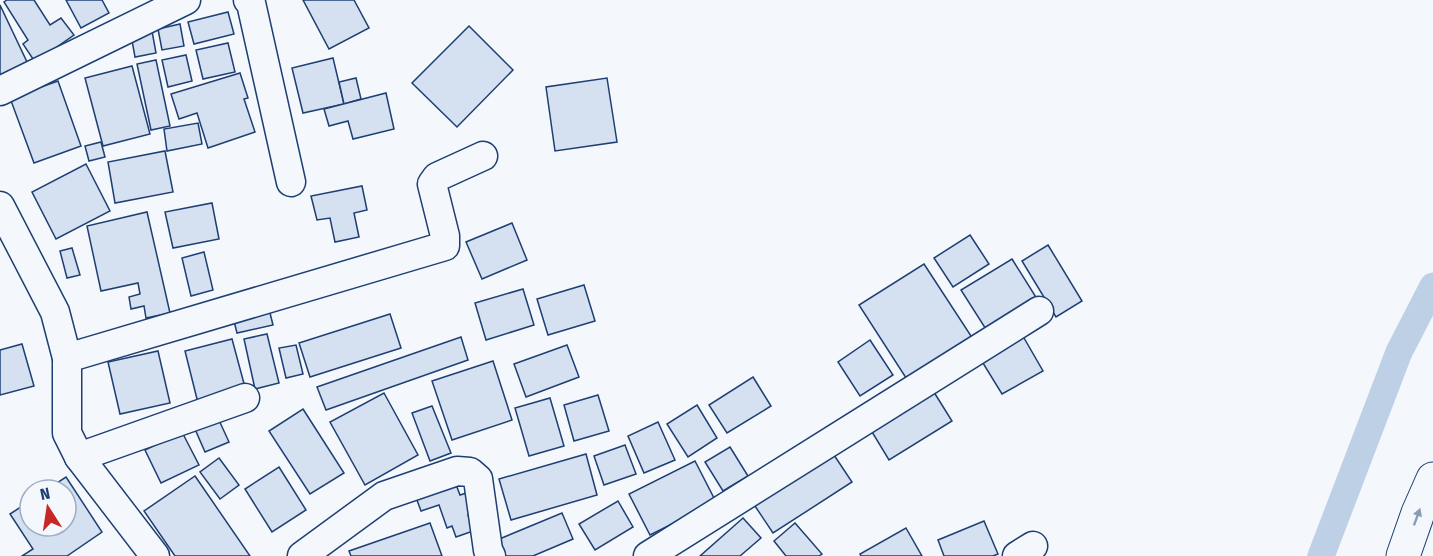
<svg xmlns="http://www.w3.org/2000/svg" width="1433" height="556" font-family="'Fira Sans Condensed',sans-serif">
<style>
.lines{fill:none;stroke-linecap:round;stroke-linejoin:round}
.canal{stroke:#bed0e5;stroke-width:27}
.building{fill:#d5e0f0;stroke:#1d3f73;stroke-width:1.5}
.minor-casing{stroke:#1d3f73;stroke-width:31}
.highway-casing{stroke:#1d3f73;stroke-width:35}
.minor{stroke:#f4f7fb;stroke-width:28}
.highway{stroke:#f4f7fb;stroke-width:33}
.oneway{fill:#889bb7}
</style>
<rect width="100%" height="100%" fill="#f4f7fb"/>
<g class="lines">
<polyline class="canal" points="1321,556 1399,352 1433,286"/>
</g>
<g class="building">
<polygon points="7,0 34,0 50,25 61,18 74,35 35,62 23,44 28,40 4,2"/>
<polygon points="66,0 102,0 109,13 81,28"/>
<polygon points="303,0 354,0 369,28 329,49"/>
<polygon points="0,5 27,62 0,75"/>
<polygon points="228,12 234,34 194,44 188,22"/>
<polygon points="180,24 184,46 162,50 158,29"/>
<polygon points="469,26 513,70 457,127 412,83"/>
<polygon points="152,31 156,53 135,57 131,35"/>
<polygon points="228,43 235,72 203,79 196,50"/>
<polygon points="186,55 192,81 168,87 162,60"/>
<polygon points="333,58 344,104 303,113 292,68"/>
<polygon points="156,60 170,126 151,130 137,64"/>
<polygon points="132,66 150,134 103,146 85,78"/>
<polygon points="240,73 248,98 244,99 255,132 208,148 197,113 179,119 171,94"/>
<polygon points="356,78 361,99 344,104 339,82"/>
<polygon points="607,78 617,142 555,151 546,87"/>
<polygon points="58,81 81,146 34,163 10,98"/>
<polygon points="386,93 394,129 353,139 348,121 329,126 324,109"/>
<polygon points="198,123 202,144 167,151 164,129"/>
<polygon points="101,142 105,157 89,161 85,146"/>
<polygon points="165,151 173,192 115,203 108,162"/>
<polygon points="86,164 110,211 56,239 32,192"/>
<polygon points="362,186 367,210 354,213 359,237 335,242 330,218 317,220 311,196"/>
<polygon points="212,203 219,239 173,248 165,212"/>
<polygon points="147,212 170,313 146,318 144,306 131,309 129,297 140,294 138,283 101,291 87,226"/>
<polygon points="512,223 527,260 482,279 466,242"/>
<polygon points="970,235 989,264 953,287 934,258"/>
<polygon points="1048,245 1082,301 1056,317 1022,261"/>
<polygon points="72,248 80,275 67,278 60,251"/>
<polygon points="204,252 213,290 191,296 182,258"/>
<polygon points="1012,259 1039,302 989,334 961,290"/>
<polygon points="924,264 973,339 908,381 859,305"/>
<polygon points="584,285 595,321 548,335 537,299"/>
<polygon points="523,289 534,325 486,340 475,303"/>
<polygon points="268,305 273,325 237,333 232,313"/>
<polygon points="390,314 401,348 310,377 299,343"/>
<polygon points="1020,331 1043,371 1002,394 978,355"/>
<polygon points="267,334 279,383 255,389 244,339"/>
<polygon points="461,337 468,360 326,410 317,387"/>
<polygon points="232,339 246,391 198,403 185,351"/>
<polygon points="870,340 893,375 860,396 838,362"/>
<polygon points="22,344 34,386 0,395 0,350"/>
<polygon points="296,345 303,374 286,378 279,348"/>
<polygon points="567,345 579,377 526,397 514,364"/>
<polygon points="158,351 170,403 120,414 108,362"/>
<polygon points="493,361 512,420 452,440 432,381"/>
<polygon points="753,377 771,406 727,433 709,405"/>
<polygon points="932,389 952,421 889,460 869,427"/>
<polygon points="384,393 418,455 365,485 330,422"/>
<polygon points="598,395 609,431 574,441 564,405"/>
<polygon points="550,398 564,446 529,456 515,408"/>
<polygon points="697,405 717,438 688,457 667,424"/>
<polygon points="432,406 451,453 430,461 412,413"/>
<polygon points="303,409 344,473 310,494 269,431"/>
<polygon points="218,418 229,442 205,452 195,429"/>
<polygon points="658,422 675,460 644,473 628,436"/>
<polygon points="182,432 199,465 161,483 145,450"/>
<polygon points="625,445 636,474 604,485 594,456"/>
<polygon points="730,447 748,476 723,491 705,462"/>
<polygon points="830,449 852,482 773,533 751,500"/>
<polygon points="586,454 597,495 511,520 499,479"/>
<polygon points="219,458 239,485 220,499 200,472"/>
<polygon points="695,461 716,502 650,535 629,494"/>
<polygon points="279,467 306,510 272,532 245,489"/>
<polygon points="195,476 250,556 175,556 144,511"/>
<polygon points="66,477 102,532 67,556 22,556 33,549 10,514 30,501 30,526 66,526 66,490 46,490"/>
<polygon points="454,479 460,495 473,491 480,511 468,515 473,531 456,537 452,526 447,528 439,505 421,511 414,492"/>
<polygon points="618,501 633,527 595,550 579,524"/>
<polygon points="562,513 573,539 533,556 504,556 497,540"/>
<polygon points="743,518 761,538 740,556 700,556"/>
<polygon points="984,521 998,554 993,556 944,556 938,540"/>
<polygon points="430,523 442,556 351,556 349,551"/>
<polygon points="795,523 822,554 819,556 786,556 774,541"/>
<polygon points="906,528 922,556 861,556 860,554"/>
</g>
<g class="lines">
<g class="minor-casing">
<g id="minor">
<polyline points="248,0 251,3 291,182"/>
<polyline points="0,91 186,0"/>
<polyline points="0,206 55,312 67,358 67,433 79,457 155,556"/>
<polyline points="67,358 445,246 445,236 432,184 437,177 483,156"/>
<polyline points="79,457 245,398"/>
<polyline points="302,556 384,496 457,471 470,472 478,479 488,550 491,556"/>
<polyline points="648,556 1039,311"/>
<polyline points="1017,556 1033,546"/>
</g>
</g>
<g class="highway-casing">
<polyline id="highway" points="1403,556 1418,513 1433,479"/>
</g>
<use href="#minor" class="minor"/>
<use href="#highway" class="highway"/>
</g>
<defs><path id="oneway-solid" d="M-6-.8H1V-3.2L6.5 0L1 3.2V.8H-6Z" transform="scale(1.5)"/></defs>
<use class="oneway" href="#oneway-solid" transform="translate(1417 517) rotate(-70)"/>
<g transform="translate(48 508) rotate(348)"><circle r="28" fill="#f4f7fb" stroke="#9eadc5" stroke-width="1.5"/>
<path d="M0-4.5L10 22L0 15L-10 22Z" fill="#c62828"/>
<text y="-9" font-size="16" font-weight="bold" text-anchor="middle" fill="#1d3f73">N</text>
</g>
</svg>
